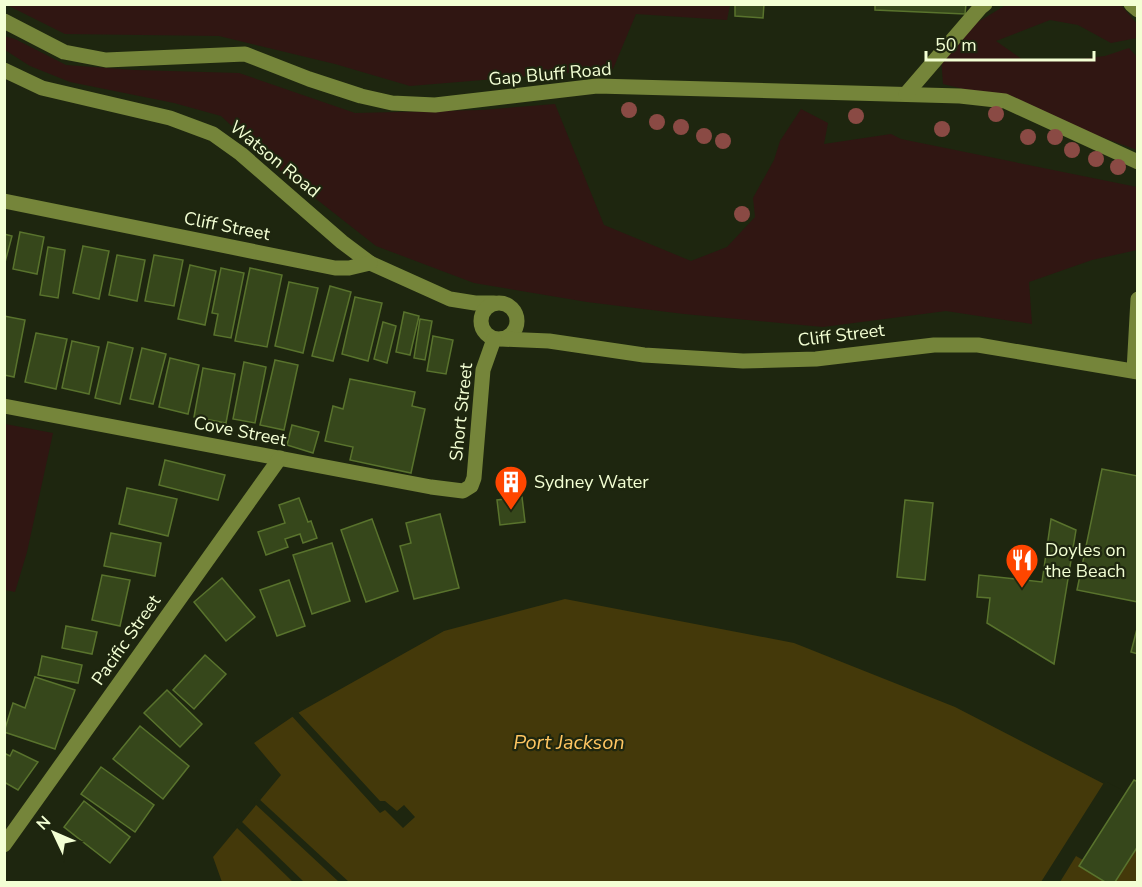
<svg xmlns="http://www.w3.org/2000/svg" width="1142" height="887" font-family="'Nunito Sans',sans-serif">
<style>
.green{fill:#301612}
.water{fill:#44390a}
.pier{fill:#1e260f}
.building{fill:#36471b;stroke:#59732d;stroke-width:1.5}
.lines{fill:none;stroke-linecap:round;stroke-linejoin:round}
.minor{stroke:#75853a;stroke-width:15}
.tree{fill:#8a4a44}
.labels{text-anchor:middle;stroke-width:4.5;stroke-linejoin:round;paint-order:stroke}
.street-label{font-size:18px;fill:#f3ffd4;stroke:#1e260f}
.poi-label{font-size:18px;fill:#f3ffd4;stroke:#1e260f;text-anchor:start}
.water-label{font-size:20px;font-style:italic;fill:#ffc662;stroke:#1e260f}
</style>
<rect width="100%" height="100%" fill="#1e260f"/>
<g class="green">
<polygon points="5,4 730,4 730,5 727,20 636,14 613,69 410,86 335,64 219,36 65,34"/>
<polygon points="1006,5 1121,5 1137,24 1137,38 1111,43 1078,25 1050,20 996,41 1023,60 1063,61 1105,56 1129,48 1137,57 1137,150 980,93 943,84 941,56 973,25"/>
<polygon points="4,36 15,39 66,65 135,70 239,73 355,113 481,110 555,104 604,225 691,261 727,247 755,217 753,198 774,160 780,141 801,109 828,123 824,144 891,134 901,139 1137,187 1137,250 1092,260 1029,282 1032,324 946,311 823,327 684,314 587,302 474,283 376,246 278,169 221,116 174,103 70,82 30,66 5,50"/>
<polygon points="5,424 53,433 27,552 15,592 5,590"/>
</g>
<polygon class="water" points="565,599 794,643 955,707 1137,801 1137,882 222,882 213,857 281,775 254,743 298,713 444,631"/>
<g class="pier">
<polygon points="297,711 380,801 385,801 397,811 404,805 415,817 403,828 385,810 380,813 290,714"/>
<polygon points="1105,781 1138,798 1137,846 1115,882 1105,882 1079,866 1083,860 1076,856 1060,882 1041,882"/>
<polygon points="258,798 349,882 339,882 254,803"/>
<polygon points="240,820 304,882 293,882 235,826"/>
</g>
<g class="building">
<polygon points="735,4 764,4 763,18 735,16"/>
<polygon points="875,4 966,4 965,14 875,10"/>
<polygon points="20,232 44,237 37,274 13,269"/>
<polygon points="4,234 12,236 4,266"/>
<polygon points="83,246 109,251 99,299 73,293"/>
<polygon points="48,247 65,250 58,298 40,295"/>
<polygon points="117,255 145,260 137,301 109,295"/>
<polygon points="154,255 183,260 174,306 145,301"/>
<polygon points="190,265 216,271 205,325 178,319"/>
<polygon points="221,268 244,273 231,338 214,335 218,314 212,313"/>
<polygon points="250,268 282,275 267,347 235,341"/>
<polygon points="289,282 318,288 303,353 275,346"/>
<polygon points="330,286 351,292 333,361 312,356"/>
<polygon points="355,297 382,303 368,361 342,354"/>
<polygon points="404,312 419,316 410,355 396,352"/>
<polygon points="4,316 25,320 14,377 4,375"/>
<polygon points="420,319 432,321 425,360 414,358"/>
<polygon points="383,322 396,326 387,363 374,359"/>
<polygon points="36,333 67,339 56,389 25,382"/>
<polygon points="433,336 453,340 446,374 427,371"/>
<polygon points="72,341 99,347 89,394 62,388"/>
<polygon points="108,342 133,348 120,404 95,398"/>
<polygon points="142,348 166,354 153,404 130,399"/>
<polygon points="170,358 199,365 188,414 159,407"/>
<polygon points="275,360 298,365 284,430 260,425"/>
<polygon points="244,362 266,367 255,423 233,419"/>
<polygon points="203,368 235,374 226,423 194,417"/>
<polygon points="350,379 415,392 412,406 425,409 411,473 350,460 353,447 325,441 333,406 343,409"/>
<polygon points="292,425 319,432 313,453 287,445"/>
<polygon points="165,460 225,475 218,500 159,485"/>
<polygon points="1102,469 1138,476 1138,602 1077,590"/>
<polygon points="127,488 177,499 168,536 119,524"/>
<polygon points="522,497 525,522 500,525 497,500"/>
<polygon points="299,498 308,522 311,521 317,538 303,543 300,534 285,539 288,547 266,555 258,532 285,523 279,505"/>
<polygon points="905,500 933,503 925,580 897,577"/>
<polygon points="440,514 459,588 414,599 400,546 411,543 406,523"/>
<polygon points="372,519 398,591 366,602 341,530"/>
<polygon points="1051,519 1076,530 1054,664 987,623 990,598 977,597 979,575 1042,582"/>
<polygon points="111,533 161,543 155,576 104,566"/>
<polygon points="332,543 350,601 312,614 293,555"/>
<polygon points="102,575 130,580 120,626 92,620"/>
<polygon points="222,578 255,617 226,641 194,602"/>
<polygon points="289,580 305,626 277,636 260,590"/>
<polygon points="1138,625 1138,654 1131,652"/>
<polygon points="66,626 97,632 92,654 62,648"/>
<polygon points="205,655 226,674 194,709 173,690"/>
<polygon points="42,656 82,665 78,683 38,675"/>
<polygon points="35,677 75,690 55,749 4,732 13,703 25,708"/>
<polygon points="167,690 202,724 180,747 144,713"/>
<polygon points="140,726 189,766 163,799 113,759"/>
<polygon points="13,750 38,762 18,790 4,782 4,753 10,756"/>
<polygon points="101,767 154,805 135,832 81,794"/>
<polygon points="1134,780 1138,782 1138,846 1115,882 1105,882 1079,866"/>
<polygon points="84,801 130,837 110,863 64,827"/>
</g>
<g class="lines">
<g class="minor">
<polyline points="1131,4 1138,10"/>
<polyline points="4,21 64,52 106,60 245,54 309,79 361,96 392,103 435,105 597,86 960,96 1005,101 1138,162"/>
<polyline points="4,70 42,88 170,118 213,134 241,154 342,242 370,263 450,299 475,303 494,303"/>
<polyline points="906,94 980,8 985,4"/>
<polyline points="4,201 335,268 349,268 370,263"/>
<circle cx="499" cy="321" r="18"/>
<polyline points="501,339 549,341 644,355 743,361 816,359 934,345 978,345 1138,372"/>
<polyline points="1134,371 1138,299"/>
<polyline points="4,406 431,487 463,491 471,486 474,478 483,370 494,339"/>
<polyline points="4,845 280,458"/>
</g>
</g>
<g class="tree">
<circle cx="629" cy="110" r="8"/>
<circle cx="996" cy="114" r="8"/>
<circle cx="856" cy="116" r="8"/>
<circle cx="657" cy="122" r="8"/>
<circle cx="681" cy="127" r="8"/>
<circle cx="942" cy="129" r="8"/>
<circle cx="704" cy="136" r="8"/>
<circle cx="1028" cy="137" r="8"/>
<circle cx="1055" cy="137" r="8"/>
<circle cx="723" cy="141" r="8"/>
<circle cx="1072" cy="150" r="8"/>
<circle cx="1096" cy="159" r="8"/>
<circle cx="1118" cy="167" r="8"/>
<circle cx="742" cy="214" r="8"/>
</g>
<defs>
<g id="building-pin" transform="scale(1.725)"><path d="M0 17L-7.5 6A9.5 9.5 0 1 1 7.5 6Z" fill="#ff4600" stroke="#1e260f"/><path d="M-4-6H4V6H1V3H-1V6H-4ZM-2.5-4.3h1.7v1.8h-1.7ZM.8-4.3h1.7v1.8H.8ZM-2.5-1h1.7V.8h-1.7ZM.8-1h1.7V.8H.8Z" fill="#fff"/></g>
<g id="restaurant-pin" transform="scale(1.725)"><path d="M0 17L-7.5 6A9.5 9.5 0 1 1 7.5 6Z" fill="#ff4600" stroke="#1e260f"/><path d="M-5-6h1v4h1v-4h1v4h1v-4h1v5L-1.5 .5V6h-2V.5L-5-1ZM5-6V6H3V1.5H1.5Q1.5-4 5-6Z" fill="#fff"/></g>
</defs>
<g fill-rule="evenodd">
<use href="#building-pin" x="511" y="482"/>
<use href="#restaurant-pin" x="1022" y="560"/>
</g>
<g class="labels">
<g class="street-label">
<text transform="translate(550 74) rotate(-5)" y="6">Gap Bluff Road</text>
<text transform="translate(275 159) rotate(39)" y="6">Watson Road</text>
<text transform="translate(227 226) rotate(11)" y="6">Cliff Street</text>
<text transform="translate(841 335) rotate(-7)" y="6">Cliff Street</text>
<text transform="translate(461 412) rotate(-84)" y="6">Short Street</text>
<text transform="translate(240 431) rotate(11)" y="6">Cove Street</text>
<text transform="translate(126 640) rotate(-55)" y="6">Pacific Street</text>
</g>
<g class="poi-label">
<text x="534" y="488">Sydney Water</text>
<text x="1045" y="556">Doyles on<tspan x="1045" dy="21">the Beach</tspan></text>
</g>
<g class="water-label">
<text x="569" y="749">Port Jackson</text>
</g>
</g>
<rect width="1142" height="887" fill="none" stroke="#f3ffd4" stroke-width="12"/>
<g transform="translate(54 833) rotate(314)" stroke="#1e260f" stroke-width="4.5" paint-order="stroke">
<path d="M0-4.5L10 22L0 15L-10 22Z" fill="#f3ffd4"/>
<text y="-9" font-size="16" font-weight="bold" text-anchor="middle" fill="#f3ffd4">N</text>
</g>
<path d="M926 51v9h168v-9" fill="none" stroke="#f3ffd4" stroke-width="3"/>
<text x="935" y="51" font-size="18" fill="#f3ffd4" stroke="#1e260f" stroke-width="4.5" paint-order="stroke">50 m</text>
</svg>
